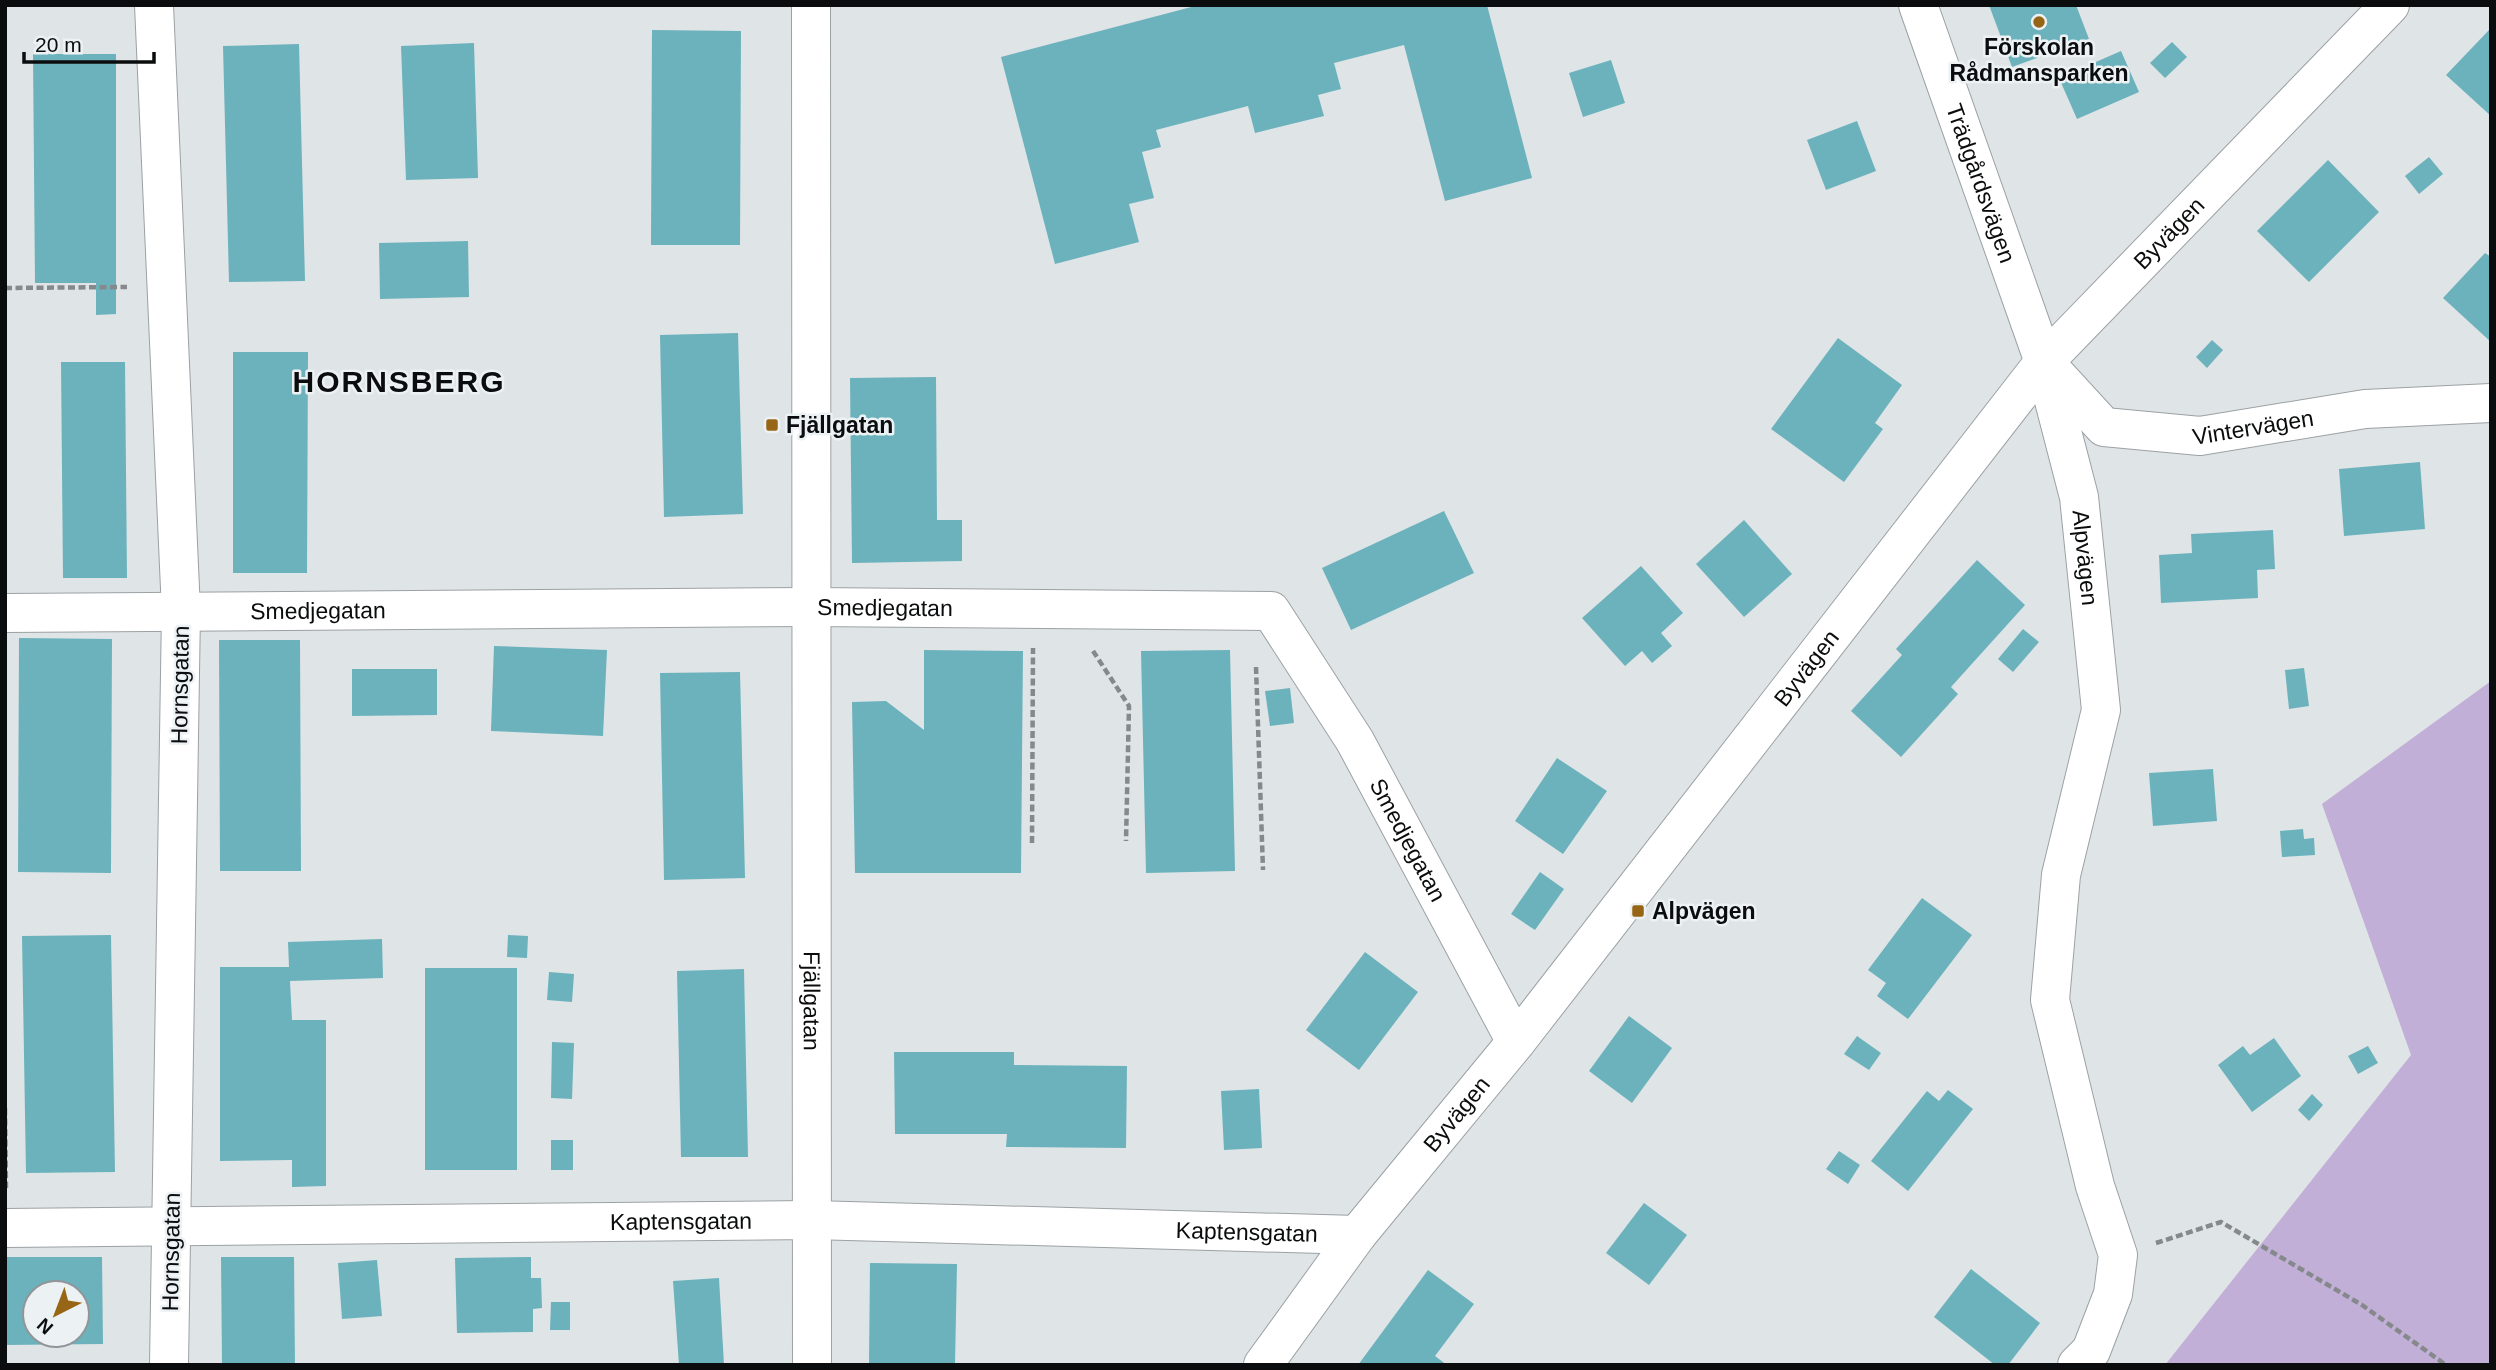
<svg xmlns="http://www.w3.org/2000/svg" width="2496" height="1370" font-family="Arial,sans-serif">
<style>
.green{fill:#c2afd7}
.building{fill:#6cb2bc;fill-rule:evenodd}
.lines{fill:none;stroke-linecap:round;stroke-linejoin:round}
.minor-casing{stroke:#9ca1a4;stroke-width:40}
.path{stroke:#85898b;stroke-width:4.5;stroke-dasharray:7 3.5;stroke-linecap:butt}
.minor{stroke:#fff;stroke-width:38}
.poi-dot{fill:#966616;stroke:#ecf1f4;stroke-width:2.5}
.labels{text-anchor:middle;stroke-width:5;stroke-linejoin:round;paint-order:stroke}
.poi-label{font-size:23px;font-weight:bold;fill:#0b0c0d;stroke:#ecf1f4;text-anchor:start}
.street-label{font-size:23px;fill:#0b0c0d;stroke:#ecf1f4}
.district-label{font-size:30px;font-weight:bold;letter-spacing:2px;fill:#0b0c0d;stroke:#ecf1f4}
</style>
<rect width="100%" height="100%" fill="#dfe4e7"/>
<polygon class="green" points="2491,681 2491,1365 2165,1365 2411,1055 2322,804"/>
<g class="building">
<polygon points="1199,5 1487,5 1532,178 1445,201 1404,45 1334,63 1341,89 1318,95 1324,116 1255,133 1248,106 1156,130 1161,147 1142,152 1154,198 1129,204 1139,242 1055,264 1001,57"/>
<polygon points="1989,5 2076,5 2089,39 2012,67"/>
<polygon points="2491,28 2491,116 2446,75"/>
<polygon points="652,30 741,31 740,245 651,245"/>
<polygon points="2172,42 2187,57 2165,78 2150,63"/>
<polygon points="474,43 478,178 406,180 401,46"/>
<polygon points="299,44 305,281 229,282 223,46"/>
<polygon points="2121,51 2139,92 2077,119 2059,78"/>
<polygon points="33,54 116,54 116,314 96,315 96,283 35,283"/>
<polygon points="1611,60 1625,103 1583,117 1569,73"/>
<polygon points="1857,121 1876,171 1826,190 1807,140"/>
<polygon points="2429,157 2443,174 2419,194 2405,176"/>
<polygon points="2328,160 2379,212 2309,282 2257,231"/>
<polygon points="468,241 469,297 380,299 379,243"/>
<polygon points="2485,253 2491,257 2491,342 2443,298"/>
<polygon points="738,333 743,514 664,517 660,335"/>
<polygon points="1838,338 1902,385 1875,423 1883,429 1844,482 1771,429"/>
<polygon points="2212,340 2223,350 2207,368 2196,357"/>
<polygon points="233,352 308,352 307,573 233,573"/>
<polygon points="61,362 125,362 127,578 63,578"/>
<polygon points="936,377 937,520 962,520 962,561 852,563 850,378"/>
<polygon points="2420,462 2425,529 2344,536 2339,469"/>
<polygon points="1444,511 1474,573 1351,630 1322,568"/>
<polygon points="1744,520 1792,574 1744,617 1696,564"/>
<polygon points="2273,530 2275,569 2257,570 2258,598 2161,603 2159,555 2192,553 2191,534"/>
<polygon points="1977,560 2025,605 1951,687 1958,694 1901,757 1851,711 1902,655 1896,649"/>
<polygon points="1641,566 1683,613 1661,633 1672,646 1652,663 1642,651 1625,666 1582,618"/>
<polygon points="2023,629 2039,642 2013,672 1998,659"/>
<polygon points="19,638 112,639 111,873 18,872"/>
<polygon points="219,640 300,640 301,871 220,871"/>
<polygon points="494,646 607,650 603,736 491,731"/>
<polygon points="924,650 1023,651 1021,873 855,873 852,702 886,701 924,730"/>
<polygon points="1230,650 1235,871 1146,873 1141,651"/>
<polygon points="2304,668 2309,706 2289,709 2285,670"/>
<polygon points="352,669 437,669 437,715 352,716"/>
<polygon points="740,672 745,878 664,880 660,673"/>
<polygon points="1290,688 1294,723 1270,726 1265,691"/>
<polygon points="1557,758 1607,791 1563,854 1515,821"/>
<polygon points="2213,769 2217,821 2153,826 2149,773"/>
<polygon points="2303,829 2304,839 2314,838 2315,855 2282,857 2280,831"/>
<polygon points="1540,872 1564,889 1535,930 1511,914"/>
<polygon points="1922,898 1972,935 1908,1019 1877,996 1886,983 1868,970"/>
<polygon points="111,935 115,1172 26,1173 22,936"/>
<polygon points="508,935 528,936 527,958 507,957"/>
<polygon points="382,939 383,978 290,981 292,1020 326,1020 326,1186 292,1187 292,1160 220,1161 220,967 289,967 288,942"/>
<polygon points="1365,952 1418,992 1359,1070 1306,1030"/>
<rect x="425" y="968" width="92" height="202"/>
<polygon points="744,969 748,1157 681,1157 677,971"/>
<polygon points="549,972 574,974 572,1002 547,1000"/>
<polygon points="1629,1016 1672,1048 1632,1103 1589,1071"/>
<polygon points="1857,1036 1881,1053 1869,1070 1844,1054"/>
<polygon points="2274,1038 2301,1076 2252,1112 2218,1065 2243,1046 2250,1055"/>
<polygon points="552,1042 574,1043 572,1099 551,1098"/>
<polygon points="2368,1046 2378,1063 2358,1074 2348,1056"/>
<polygon points="894,1052 1014,1052 1014,1065 1127,1066 1126,1148 1006,1147 1007,1134 895,1134"/>
<polygon points="1259,1089 1262,1148 1224,1150 1221,1091"/>
<polygon points="1948,1090 1973,1109 1908,1191 1871,1161 1927,1091 1939,1101"/>
<polygon points="2312,1094 2323,1105 2309,1121 2298,1110"/>
<rect x="551" y="1140" width="22" height="30"/>
<polygon points="1839,1151 1860,1165 1848,1184 1826,1169"/>
<polygon points="1644,1203 1687,1235 1649,1285 1606,1253"/>
<path d="M5,1257H102L103,1344L5,1345ZM35,1293H77V1335H35Z"/>
<polygon points="221,1257 294,1257 295,1365 222,1365"/>
<polygon points="531,1257 531,1278 541,1278 542,1308 533,1309 533,1332 457,1333 455,1258"/>
<polygon points="377,1260 382,1316 342,1319 338,1263"/>
<polygon points="870,1263 957,1264 955,1365 869,1365"/>
<polygon points="1971,1269 2040,1323 2008,1365 1995,1365 1934,1317"/>
<polygon points="1428,1270 1474,1304 1435,1356 1447,1365 1358,1365"/>
<polygon points="719,1278 724,1365 679,1365 673,1281"/>
<polygon points="551,1302 570,1302 570,1330 550,1330"/>
</g>
<g class="lines">
<g class="minor-casing">
<g id="minor">
<polyline points="154,5 181,611 169,1365"/>
<path id="s1" d="M811,5L812,1365"/>
<path id="s2" d="M1918,5L2044,362L2079,497L2101,710L2061,875L2050,1000L2095,1186L2118,1255L2113,1294L2091,1351L2077,1365"/>
<path id="s3" d="M2048,366L2104,427L2200,436L2365,409L2491,403"/>
<path id="s4" d="M5,613L811,607L1271,611L1355,741L1516,1042"/>
<path id="s5" d="M5,1228L812,1220L1357,1235"/>
<path id="s6" d="M1263,1365L1357,1235L1516,1042L2044,362L2390,5"/>
</g>
</g>
<g class="path">
<polyline points="5,288 127,287"/>
<polyline points="1093,651 1129,706 1126,841"/>
<polyline points="1256,667 1263,870"/>
<polyline points="1032,843 1033,648"/>
<polyline points="5,1108 6,1188"/>
<polyline points="2156,1243 2221,1222 2362,1305 2446,1365"/>
</g>
<use href="#minor" class="minor"/>
</g>
<g class="poi-dot">
<circle cx="2039" cy="22" r="7"/>
<rect x="765" y="418" width="14" height="14" rx="3.5"/>
<rect x="1631" y="904" width="14" height="14" rx="3.5"/>
</g>
<g class="labels">
<g class="poi-label">
<text x="2039" y="55" text-anchor="middle">Förskolan<tspan x="2039" dy="26">Rådmansparken</tspan></text>
<text x="786" y="433">Fjällgatan</text>
<text x="1652" y="919">Alpvägen</text>
</g>
<g class="street-label">
<text dy="8" stroke="none"><textPath href="#s2" startOffset="189">Trädgårdsvägen</textPath></text>
<text dy="8" stroke="none"><textPath href="#s6" startOffset="1451">Byvägen</textPath></text>
<text dy="8" stroke="none"><textPath href="#s3" startOffset="233">Vintervägen</textPath></text>
<text dy="8" stroke="none"><textPath href="#s2" startOffset="579">Alpvägen</textPath></text>
<text dy="8" stroke="none"><textPath href="#s4" startOffset="880">Smedjegatan</textPath></text>
<text dy="8" stroke="none"><textPath href="#s4" startOffset="313">Smedjegatan</textPath></text>
<text dy="8" stroke="none"><textPath href="#s6" startOffset="884">Byvägen</textPath></text>
<text transform="translate(180 685) rotate(-89)" y="8">Hornsgatan</text>
<text dy="8" stroke="none"><textPath href="#s4" startOffset="1533">Smedjegatan</textPath></text>
<text dy="8" stroke="none"><textPath href="#s1" startOffset="996">Fjällgatan</textPath></text>
<text dy="8" stroke="none"><textPath href="#s6" startOffset="317">Byvägen</textPath></text>
<text dy="8" stroke="none"><textPath href="#s5" startOffset="676">Kaptensgatan</textPath></text>
<text dy="8" stroke="none"><textPath href="#s5" startOffset="1242">Kaptensgatan</textPath></text>
<text transform="translate(171 1252) rotate(-89)" y="8">Hornsgatan</text>
</g>
<g class="district-label">
<text x="399" y="392">HORNSBERG</text>
</g>
</g>
<rect width="2496" height="1370" fill="none" stroke="#0b0c0d" stroke-width="14"/>
<g transform="translate(56 1314) rotate(222)"><circle r="33" fill="#ecf1f4" stroke="#929598" stroke-width="2"/>
<path d="M0-5L12 26L0 18L-12 26Z" fill="#966616"/>
<text y="-10" font-size="19" font-weight="bold" text-anchor="middle" fill="#0b0c0d">N</text>
</g>
<path d="M24 52v10h130v-10" fill="none" stroke="#0b0c0d" stroke-width="3.5"/>
<text x="35" y="52" font-size="21" fill="#0b0c0d" stroke="#ecf1f4" stroke-width="5" paint-order="stroke">20 m</text>
</svg>
